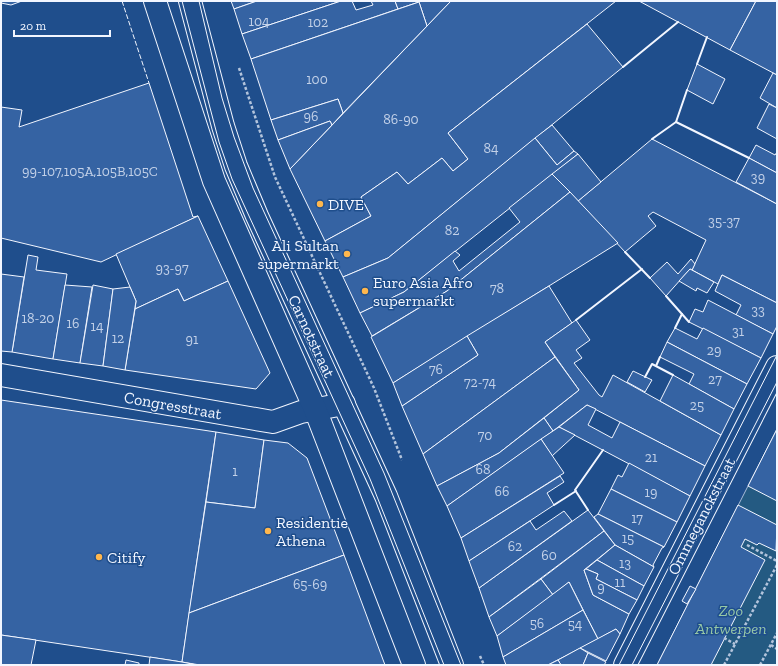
<svg xmlns="http://www.w3.org/2000/svg" width="778" height="666" font-family="'Zilla Slab',serif">
<style>
.green{fill:#245a82;stroke:#a8bbd7}
.building{fill:#3563a3;stroke:#f2f6ff}
.lines{fill:none;stroke-linecap:round;stroke-linejoin:round}
.minor-casing{stroke:#f2f6ff;stroke-width:24}
.secondary-casing{stroke:#f2f6ff;stroke-width:24}
.path{stroke:#b3c4dc;stroke-width:2.5;stroke-dasharray:3 2;stroke-linecap:butt}
.minor{stroke:#1f4e8c;stroke-width:22}
.secondary{stroke:#1f4e8c;stroke-width:22}
.tram{stroke:#f2f6ff;stroke-width:1}
.fence{stroke:#f2f6ff;stroke-width:1;stroke-dasharray:5 2;stroke-linecap:butt}
.wall{stroke:#f2f6ff;stroke-width:2}
.poi-dot{fill:#ffb74d;stroke:#1f4e8c;stroke-width:1.5}
.labels{text-anchor:middle;stroke-width:3;stroke-linejoin:round;paint-order:stroke}
.number-label{font-size:14px;fill:#c3d1e8}
.poi-label{font-size:16px;fill:#f2f6ff;stroke:#1f4e8c;text-anchor:start}
.street-label{font-size:16px;fill:#f2f6ff;stroke:#1f4e8c}
.park-label{font-size:16px;font-style:italic;fill:#97c8a6;stroke:#1f4e8c}
</style>
<rect width="100%" height="100%" fill="#1f4e8c"/>
<polygon class="green" points="777,429 777,665 657,665"/>
<g class="building">
<polygon points="1,1 22,1 11,5 1,3"/>
<polygon points="231,1 257,1 234,9"/>
<polygon points="257,1 341,1 242,34 234,9"/>
<polygon points="341,1 352,1 356,10 373,5 371,1 395,1 398,9 251,59 242,34"/>
<polygon points="395,1 451,1 427,26 419,2 398,9"/>
<polygon points="451,1 616,1 448,133 468,159 453,171 442,158 408,184 397,172 361,197 371,216 325,241 290,169"/>
<polygon points="639,1 756,1 730,50"/>
<polygon points="756,1 777,1 777,75 730,50"/>
<polygon points="419,2 427,26 343,113 338,99 271,120 251,59"/>
<polygon points="587,24 623,67 388,258 343,277 325,241 371,216 361,197 397,172 408,184 442,158 453,171 468,159 448,133"/>
<polygon points="697,64 725,79 713,104 687,90"/>
<polygon points="773,73 777,75 777,108 760,98"/>
<polygon points="149,83 193,217 198,216 101,262 1,238 1,107 22,110 19,127"/>
<polygon points="338,99 343,113 332,125 330,121 278,140 271,120"/>
<polygon points="769,104 777,108 777,139 757,128"/>
<polygon points="330,121 332,125 290,169 278,140"/>
<polygon points="552,125 574,151 557,165 535,138"/>
<polygon points="535,138 557,165 574,151 578,154 404,292 360,313 343,277 388,258"/>
<polygon points="652,139 777,204 777,303 722,275 718,284 692,270 706,240 653,212 648,216 656,226 625,252 578,201"/>
<polygon points="756,145 775,155 777,152 777,173 749,158"/>
<polygon points="578,154 601,182 578,201 552,174"/>
<polygon points="749,158 777,173 777,204 736,182"/>
<polygon points="552,174 570,192 447,291 372,336 360,313 404,292 455,251 460,255 453,261 459,271 520,222 509,208"/>
<polygon points="570,192 618,243 393,383 371,337 447,291"/>
<polygon points="198,216 228,281 184,301 178,289 135,309 136,301 116,254"/>
<polygon points="28,255 38,257 36,270 67,274 53,359 12,352"/>
<polygon points="691,259 695,264 692,270 690,269 666,296 650,278 667,262 678,274"/>
<polygon points="690,269 714,282 707,293 697,288 696,291 679,281"/>
<polygon points="1,274 24,277 12,352 1,351"/>
<polygon points="722,275 777,303 777,326 773,334 736,315 741,305 715,291"/>
<polygon points="228,281 270,373 256,389 125,370 135,309 178,289 184,301"/>
<polygon points="65,285 92,287 80,363 53,359"/>
<polygon points="93,285 113,289 103,366 80,363"/>
<polygon points="549,286 572,323 545,342 555,357 423,454 402,406 478,355 467,336"/>
<polygon points="130,287 136,301 125,370 103,366 113,289"/>
<polygon points="708,300 773,334 761,358 689,322 695,309 703,312"/>
<polygon points="576,320 590,340 576,350 582,358 574,363 599,395 602,397 613,375 721,435 705,466 587,405 553,431 544,418 579,390 545,342"/>
<polygon points="675,328 697,339 703,328 761,358 747,384 667,342"/>
<polygon points="467,336 478,355 402,406 393,383"/>
<polygon points="667,342 747,384 734,409 689,384 694,374 660,357"/>
<polygon points="555,357 579,390 499,453 437,486 423,454"/>
<polygon points="633,371 652,380 645,392 627,382"/>
<polygon points="673,375 734,409 721,435 660,401"/>
<polygon points="1,400 216,432 182,662 1,635"/>
<polygon points="587,405 596,409 588,425 612,438 620,422 705,466 690,496 559,427"/>
<polygon points="544,418 553,431 447,506 437,486 499,453"/>
<polygon points="559,427 575,435 552,456 541,439"/>
<polygon points="777,429 777,501 748,486"/>
<polygon points="216,432 264,440 255,508 206,502"/>
<polygon points="541,439 564,473 461,538 447,506"/>
<polygon points="264,440 288,443 307,458 344,555 189,613 206,502 255,508"/>
<polygon points="629,463 690,496 677,522 611,489 618,475 622,477"/>
<polygon points="560,476 564,482 547,493 554,505 469,561 461,538"/>
<polygon points="611,489 677,522 664,547 598,514"/>
<polygon points="738,505 777,525 776,551 759,543 757,545 745,539 741,547 765,560 711,665 657,665"/>
<polygon points="588,510 604,531 489,617 479,588"/>
<polygon points="564,511 572,521 479,588 469,561 530,521 536,530"/>
<polygon points="598,514 664,547 662,548 653,565 654,567 615,545 594,517"/>
<polygon points="604,531 615,545 584,570 593,595 629,614 620,634 616,629 598,639 569,582 553,595 541,579"/>
<polygon points="615,545 654,567 644,586 597,560"/>
<polygon points="344,555 385,665 200,665 182,662 189,613"/>
<polygon points="597,560 644,586 637,600 596,579 598,574 586,569"/>
<polygon points="586,569 598,574 596,579 637,600 629,614 593,595 584,570"/>
<polygon points="541,579 553,595 497,636 489,617"/>
<polygon points="569,582 583,610 503,657 497,636"/>
<polygon points="690,586 696,589 687,604 682,601"/>
<polygon points="583,610 598,639 548,665 506,665 503,657"/>
<polygon points="616,629 620,634 606,661 580,648"/>
<polygon points="1,635 36,640 31,665 1,665"/>
<polygon points="580,648 588,653 583,665 561,665 558,660"/>
<polygon points="588,653 606,662 604,665 583,665"/>
<polygon points="150,657 182,662 197,665 149,665"/>
<polygon points="126,660 139,663 139,665 125,665"/>
<polygon points="558,660 561,665 548,665"/>
</g>
<g class="lines">
<g class="minor-casing">
<g id="minor">
<polyline points="1,375 273,422 301,412 344,404"/>
<polyline points="625,665 777,367"/>
</g>
</g>
<g class="secondary-casing">
<g id="secondary">
<polyline points="155,1 214,181 315,409 414,665"/>
<polyline points="190,1 223,126 236,166 257,216 386,496 452,665"/>
</g>
</g>
<g class="path">
<polyline points="239,68 275,177 374,388 402,460"/>
<polyline points="747,545 777,561"/>
<polyline points="724,638 735,644"/>
<polyline points="771,645 777,649"/>
<polyline points="480,656 484,665"/>
<polyline points="724,665 777,565"/>
<polyline points="760,665 777,633"/>
</g>
<use href="#minor" class="minor"/>
<use href="#secondary" class="secondary"/>
<g class="tram">
<polyline points="182,1 219,142 232,179 370,479 444,665"/>
<polyline points="199,1 222,98 234,137 253,188 384,473 461,665"/>
<polyline points="619,665 777,355"/>
<polyline points="632,665 777,382"/>
</g>
<polyline class="fence" points="122,1 149,83"/>
<g class="wall">
<polyline points="697,64 707,37"/>
<polyline points="623,67 678,22"/>
<polyline points="676,122 687,90"/>
<polyline points="652,139 676,122 749,158"/>
<polyline points="625,252 650,278"/>
<polyline points="666,296 689,322"/>
<polyline points="576,320 642,269"/>
<polyline points="675,328 682,314"/>
<polyline points="656,366 660,357"/>
<polyline points="645,377 652,364 673,375"/>
<polyline points="554,505 576,491"/>
<polyline points="588,510 575,490 603,450"/>
</g>
</g>
<g class="poi-dot">
<circle cx="320" cy="204" r="4"/>
<circle cx="347" cy="254" r="4"/>
<circle cx="365" cy="291" r="4"/>
<circle cx="268" cy="531" r="4"/>
<circle cx="99" cy="557" r="4"/>
</g>
<g class="labels">
<g class="number-label">
<text x="259" y="26">104</text>
<text x="318" y="27">102</text>
<text x="317" y="84">100</text>
<text x="311" y="121">96</text>
<text x="401" y="124">86-90</text>
<text x="491" y="153">84</text>
<text x="90" y="176">99-107,105A,105B,105C</text>
<text x="758" y="182">39</text>
<text x="724" y="226">35-37</text>
<text x="452" y="235">82</text>
<text x="172" y="273">93-97</text>
<text x="497" y="293">78</text>
<text x="758" y="315">33</text>
<text x="38" y="323">18-20</text>
<text x="73" y="328">16</text>
<text x="97" y="331">14</text>
<text x="738" y="336">31</text>
<text x="118" y="343">12</text>
<text x="192" y="344">91</text>
<text x="714" y="355">29</text>
<text x="436" y="374">76</text>
<text x="715" y="384">27</text>
<text x="480" y="387">72-74</text>
<text x="697" y="410">25</text>
<text x="485" y="440">70</text>
<text x="651" y="462">21</text>
<text x="483" y="474">68</text>
<text x="235" y="476">1</text>
<text x="502" y="496">66</text>
<text x="651" y="497">19</text>
<text x="637" y="523">17</text>
<text x="628" y="543">15</text>
<text x="515" y="551">62</text>
<text x="549" y="560">60</text>
<text x="625" y="568">13</text>
<text x="620" y="587">11</text>
<text x="310" y="589">65-69</text>
<text x="601" y="592">9</text>
<text x="537" y="628">56</text>
<text x="575" y="629">54</text>
</g>
<g class="poi-label">
<text x="328" y="210">DIVE</text>
<text x="339" y="251" text-anchor="end">Ali Sultan<tspan x="339" dy="18">supermarkt</tspan></text>
<text x="373" y="288">Euro Asia Afro<tspan x="373" dy="18">supermarkt</tspan></text>
<text x="276" y="528">Residentie<tspan x="276" dy="18">Athena</tspan></text>
<text x="107" y="563">Citify</text>
</g>
<g class="street-label">
<text transform="translate(312 336) rotate(65)" y="6">Carnotstraat</text>
<text transform="translate(173 405) rotate(10)" y="6">Congresstraat</text>
<text transform="translate(701 516) rotate(-63)" y="6">Ommeganckstraat</text>
</g>
<g class="park-label">
<text x="731" y="616">Zoo<tspan x="731" dy="18">Antwerpen</tspan></text>
</g>
</g>
<rect width="778" height="666" fill="none" stroke="#f2f6ff" stroke-width="4"/>
<path d="M14 30v6h96v-6" fill="none" stroke="#f2f6ff" stroke-width="2"/>
<text x="20" y="30" font-size="12" fill="#f2f6ff" stroke="#1f4e8c" stroke-width="3" paint-order="stroke">20 m</text>
</svg>
